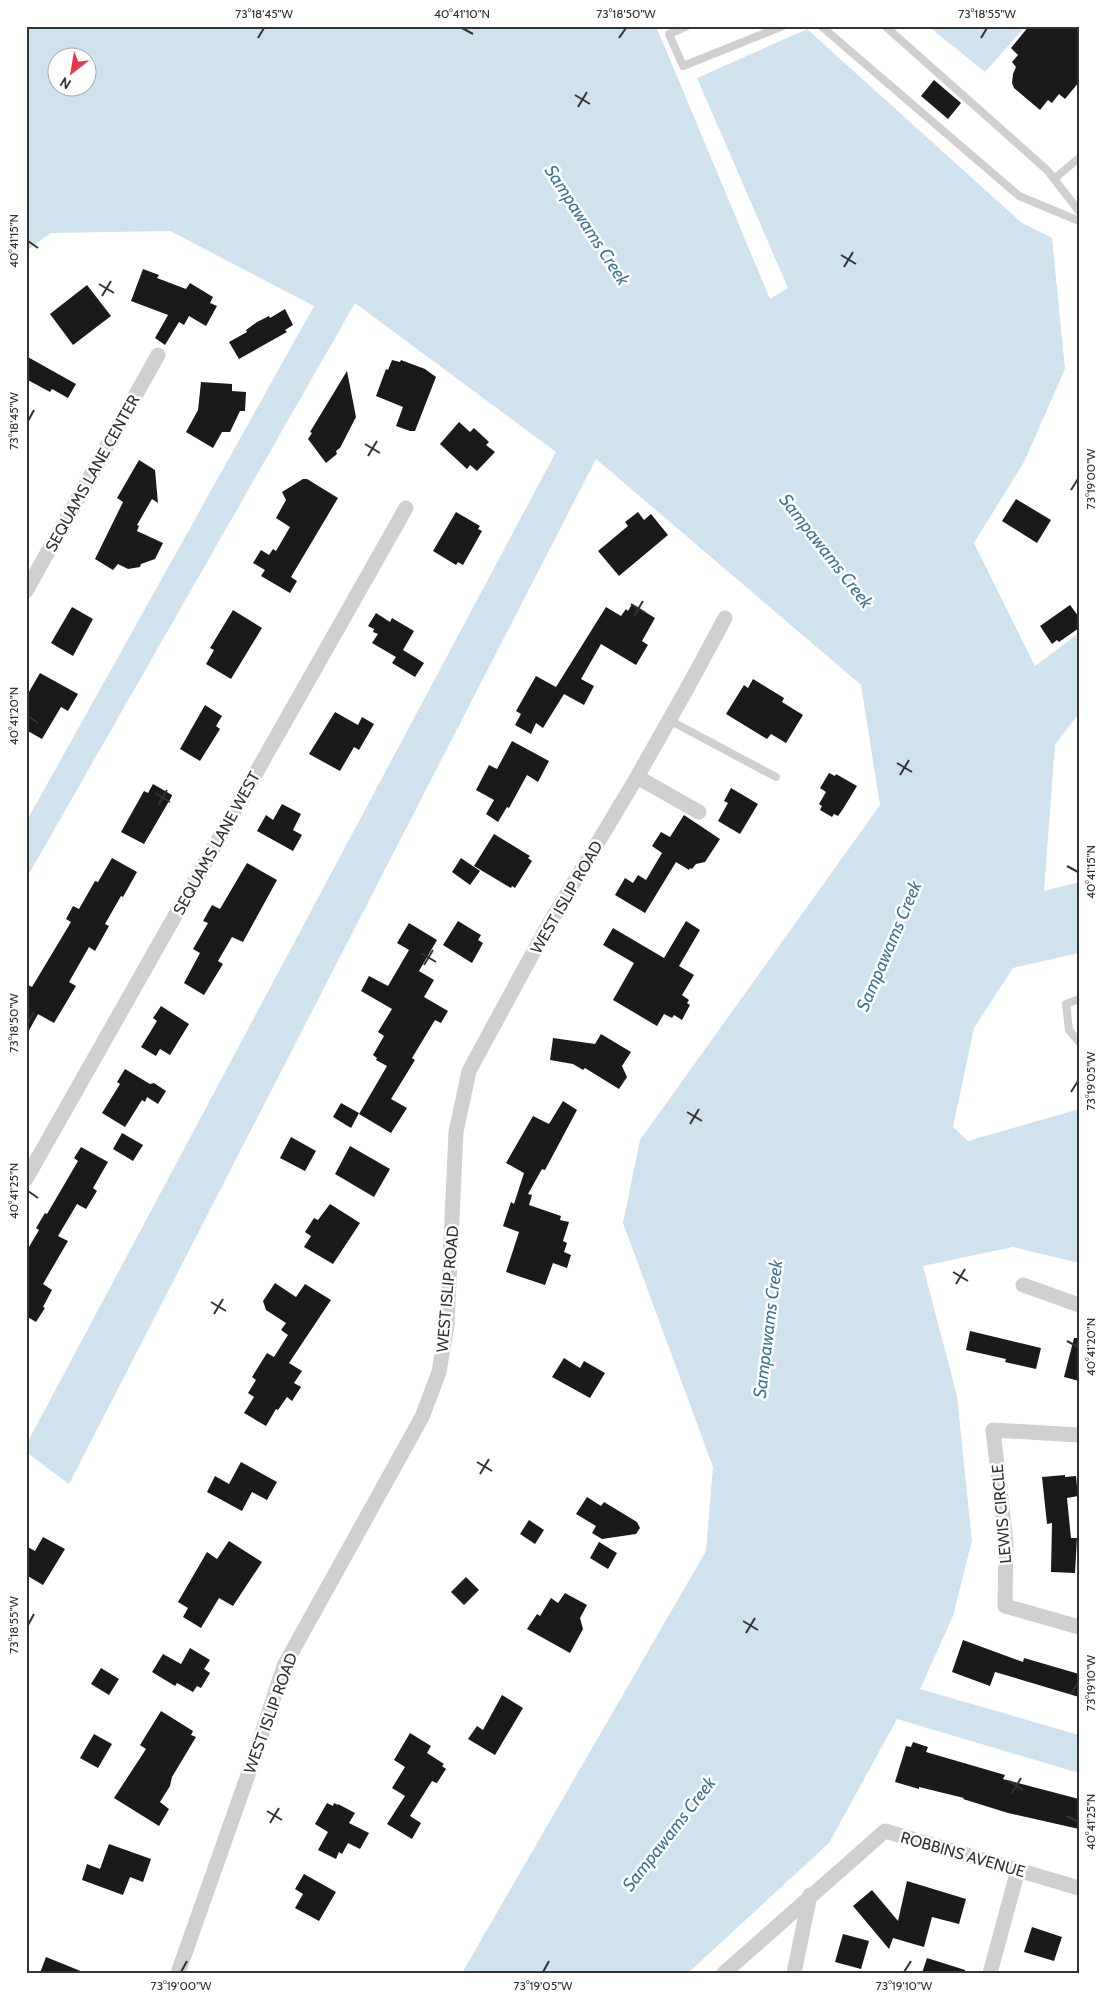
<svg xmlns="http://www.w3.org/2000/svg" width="1105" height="1999" font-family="Cabin,sans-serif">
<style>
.water{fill:#cfe2ee;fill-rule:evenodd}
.building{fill:#1a1a1a}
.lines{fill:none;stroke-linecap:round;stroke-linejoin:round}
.service{stroke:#d0d0d0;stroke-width:8}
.minor{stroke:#d0d0d0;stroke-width:15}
.ticks{fill:none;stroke:#333;stroke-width:2}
.labels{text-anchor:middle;stroke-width:5;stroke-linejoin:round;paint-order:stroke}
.street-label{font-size:16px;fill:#333;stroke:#fff}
.water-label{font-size:18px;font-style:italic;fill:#3f7597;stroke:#fff}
.neatline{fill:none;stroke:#333;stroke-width:2}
.ticks-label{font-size:12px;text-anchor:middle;fill:#333}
</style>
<rect width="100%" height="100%" fill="#fff"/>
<g class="water">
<path d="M26,26H656L770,299L788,288L697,78L807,29L1022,223L1052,238L1065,369L1024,462L974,543L1035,666L1079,633V713L1055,745L1044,891L1079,882V953L1013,968L974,1028L953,1127L968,1141L1079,1109V1263L1013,1247L923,1266L957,1396L972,1541L953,1616L920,1689L1079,1735V1773L897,1719L829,1843L688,1973H462L706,1551L713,1467L623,1223L640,1140L880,805L861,685L596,459L69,1484L26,1452V1445L556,452L355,303L26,879V822L314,306L170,231L51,233L26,251ZM58,58H88V88H58Z"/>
<polygon points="928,26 1026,26 985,72"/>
</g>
<g class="building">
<polygon points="1029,26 1079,26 1079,82 1065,99 1059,94 1052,103 1048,100 1040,110 1014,88 1012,83 1013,74 1016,67 1012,62 1018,55 1011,48"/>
<polygon points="934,80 961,103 948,119 921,96"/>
<polygon points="143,269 159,275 157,278 186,289 190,283 213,297 210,303 217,306 206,326 189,316 184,325 179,322 165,345 155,338 168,315 131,301"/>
<polygon points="87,285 111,316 73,345 50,314"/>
<polygon points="285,309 293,325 285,330 287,332 239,359 229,342 247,332 246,330 257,322 269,316 270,318"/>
<polygon points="26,356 76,384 68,398 52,389 50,392 26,379"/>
<polygon points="392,360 400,362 401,360 425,369 436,377 415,431 410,431 396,426 403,407 376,396 386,369 388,370"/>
<polygon points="347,371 356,417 340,448 336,451 337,454 326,463 308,439 312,433 310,432"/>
<polygon points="201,382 232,384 232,391 246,392 245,411 240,411 230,432 222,432 213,448 186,432 198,410"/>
<polygon points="459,422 470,432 474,428 489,442 486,445 495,452 477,471 470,465 467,469 440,444"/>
<polygon points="139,460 155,470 158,503 152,499 137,525 139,526 137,531 163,543 155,559 141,564 140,567 128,569 118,564 113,570 95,559 123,502 117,498"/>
<polygon points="303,479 307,479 338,498 291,577 297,581 290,593 261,576 265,570 253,563 261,550 269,555 273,549 276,551 290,527 276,518 286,500 282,492"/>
<polygon points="1016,499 1051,520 1037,543 1002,521"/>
<polygon points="456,512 480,526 478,529 482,531 463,565 458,562 456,565 433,551"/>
<polygon points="638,512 644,520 651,514 668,535 619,576 598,551 628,526 625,522"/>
<polygon points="632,604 655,618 642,641 648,645 636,665 601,644 581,679 594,686 584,705 564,694 543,728 536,723 531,734 515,725 521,714 516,711 536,676 556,687 606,607 621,616 626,609 628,611"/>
<polygon points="1070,605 1079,617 1079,628 1059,642 1057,640 1052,644 1040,626"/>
<polygon points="72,607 93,619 73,656 51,643"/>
<polygon points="233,610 262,628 231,679 206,664 214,650 210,648"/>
<polygon points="376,613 390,622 392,618 414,631 403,650 424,663 415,677 392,663 396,657 372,643 378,634 373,632 374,629 368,626"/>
<polygon points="40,673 78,694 68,711 61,707 42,739 26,730 26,697"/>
<polygon points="753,679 784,698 782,702 803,715 786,743 771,734 767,739 726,714 744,685 748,688"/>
<polygon points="205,705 222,716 216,726 220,729 200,761 180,749"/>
<polygon points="335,712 358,725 362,717 374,724 359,750 354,747 340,771 309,754"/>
<polygon points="512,741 549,761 538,782 527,775 509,808 507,807 498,822 486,814 494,800 476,790 489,765 497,769"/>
<polygon points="829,773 835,776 836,774 857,786 843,809 838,816 834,814 832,817 820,810 822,806 819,804 826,792 820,788"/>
<polygon points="153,784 172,795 172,796 144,844 121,832 144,791 148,793"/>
<polygon points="731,788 758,804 740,834 718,821 728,803 724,801"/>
<polygon points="282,804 301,814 293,830 302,835 293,851 257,831 266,815 273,820"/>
<polygon points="684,815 720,839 705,862 696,864 692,869 690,868 689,870 676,862 645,913 615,895 625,878 633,883 638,875 646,880 662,853 652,846 661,832 670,837"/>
<polygon points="494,834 530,856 528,858 532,861 515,888 512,886 511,888 474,866"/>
<polygon points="112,858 137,872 123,897 121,896 105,924 109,926 95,951 89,947 69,982 76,986 54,1023 38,1014 26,1036 26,984 32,987 71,922 66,919 73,906 79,909 95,881 98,882"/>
<polygon points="461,858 480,871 470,885 452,872"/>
<polygon points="247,863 277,880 243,942 232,937 218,961 223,964 204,995 184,983 200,953 193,949 208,923 203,921 212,905 220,909"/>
<polygon points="458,921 481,935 478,940 483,943 472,963 443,945"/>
<polygon points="686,921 700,930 679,966 694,975 682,995 689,1000 687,1003 690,1005 682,1020 674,1015 672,1018 664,1014 657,1026 613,1000 634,963 603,945 613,928 664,958"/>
<polygon points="409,923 437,940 419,971 434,980 424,997 448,1011 441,1023 435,1020 412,1058 415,1060 391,1099 407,1108 391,1133 359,1114 387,1066 376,1060 377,1058 373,1055 384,1036 378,1032 392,1009 361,991 369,976 388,986 409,950 397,943"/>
<polygon points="161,1006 189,1024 170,1055 160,1049 156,1056 141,1047 157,1021 153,1018"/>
<polygon points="601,1034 631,1052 622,1066 627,1077 619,1089 585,1068 583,1070 573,1064 550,1060 553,1038 595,1044"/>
<polygon points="125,1069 150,1084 154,1083 166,1091 158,1104 147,1097 145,1102 142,1100 125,1127 102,1113 120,1084 117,1082"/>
<polygon points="563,1101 577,1110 545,1170 542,1169 528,1194 532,1195 529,1205 561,1216 560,1220 569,1222 563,1241 567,1243 564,1252 571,1255 567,1268 553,1263 545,1285 506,1272 519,1232 503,1226 511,1202 514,1204 524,1173 506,1163 533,1116 549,1124"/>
<polygon points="341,1103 359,1113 351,1128 333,1117"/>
<polygon points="122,1133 143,1145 133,1161 113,1149"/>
<polygon points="291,1137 316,1151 305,1171 280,1158"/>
<polygon points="350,1146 390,1169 374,1197 335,1174"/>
<polygon points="81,1147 108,1162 93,1188 97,1191 86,1209 77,1204 58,1236 68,1241 43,1284 52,1290 43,1307 45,1308 36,1322 26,1316 26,1252 39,1230 36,1228 45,1213 47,1214 78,1161 74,1158"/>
<polygon points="330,1204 360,1223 333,1264 304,1247 311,1236 305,1232 314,1218 318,1220"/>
<polygon points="275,1283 296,1297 305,1284 331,1300 289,1363 302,1371 294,1383 301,1387 292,1401 287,1397 278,1410 276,1409 266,1426 244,1413 254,1397 248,1393 256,1380 252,1377 267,1353 274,1357 288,1335 281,1330 286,1323 266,1310 263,1301"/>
<polygon points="970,1331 1041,1348 1036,1369 1005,1362 1006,1359 966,1350"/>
<polygon points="1074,1338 1079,1338 1079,1381 1064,1377"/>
<polygon points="564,1358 580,1368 584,1361 605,1373 590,1398 552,1377"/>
<polygon points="241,1462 277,1482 267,1500 252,1492 242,1511 207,1492 215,1476 229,1484"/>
<polygon points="1065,1475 1065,1477 1076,1476 1078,1496 1067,1498 1071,1538 1077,1538 1075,1573 1051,1572 1052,1523 1047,1524 1042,1477"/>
<polygon points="587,1497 601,1506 604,1502 637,1522 640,1528 636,1534 602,1539 592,1533 596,1526 576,1514"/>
<polygon points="529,1520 544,1530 535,1544 520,1534"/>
<polygon points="43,1537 65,1549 43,1585 26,1575 26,1546 35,1551"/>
<polygon points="229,1541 262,1562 233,1606 219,1598 201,1628 183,1617 188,1608 178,1602 207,1552 217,1559"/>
<polygon points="599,1542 617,1553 608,1569 590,1558"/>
<polygon points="466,1577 479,1590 464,1605 451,1592"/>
<polygon points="565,1593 587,1605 580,1618 583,1629 570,1653 527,1629 537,1614 540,1616 551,1598 558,1603"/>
<polygon points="963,1640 1023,1662 1024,1658 1079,1674 1079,1697 995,1672 990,1686 952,1672"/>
<polygon points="190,1648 210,1660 204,1669 210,1673 201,1688 197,1686 193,1692 177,1683 175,1686 152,1672 163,1654 181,1664"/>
<polygon points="101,1668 119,1679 109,1695 91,1684"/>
<polygon points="502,1695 523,1708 495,1755 468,1739 477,1726 483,1730"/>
<polygon points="161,1711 193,1731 191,1735 196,1737 172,1777 170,1786 160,1802 169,1809 159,1826 114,1798 146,1749 140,1745"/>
<polygon points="410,1733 431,1746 427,1753 444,1764 442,1766 446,1769 437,1783 432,1781 410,1816 421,1823 412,1839 387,1824 405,1796 392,1788 405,1767 394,1760"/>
<polygon points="94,1734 112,1744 98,1768 80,1758"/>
<polygon points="913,1742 928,1747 926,1752 1005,1775 1003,1779 1079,1799 1079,1829 1008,1813 963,1799 964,1798 919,1787 919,1789 895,1782 906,1746 911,1747"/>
<polygon points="327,1803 333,1806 334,1803 338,1805 338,1804 355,1813 349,1823 369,1833 360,1849 348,1843 342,1854 339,1852 336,1859 318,1850 328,1832 315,1824"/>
<polygon points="109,1844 151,1859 143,1882 130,1877 123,1895 82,1880 87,1864 100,1869"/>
<polygon points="304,1874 336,1892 319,1921 295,1908 303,1894 295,1889"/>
<polygon points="907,1881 966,1899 959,1924 932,1917 924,1947 893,1938 889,1949 853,1906 872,1890 898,1921"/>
<polygon points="1032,1927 1062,1937 1054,1961 1024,1952"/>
<polygon points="843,1934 869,1941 861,1969 835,1962"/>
<polygon points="46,1957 83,1972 83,1973 40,1973"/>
<polygon points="927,1958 965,1970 965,1973 922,1973"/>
</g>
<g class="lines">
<g class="service">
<polyline points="687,26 669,34 683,66 783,26"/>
<polyline points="821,26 1019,196 1079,221"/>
<polyline points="885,26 1047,170 1079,211"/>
<polyline points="1054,179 1079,158"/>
<polyline points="669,720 776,777"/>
<polyline points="1079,999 1066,1004 1069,1030 1079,1042"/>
</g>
<g class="minor">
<polyline points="26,591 158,355"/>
<polyline points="637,777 699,812"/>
<polyline points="26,1179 406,508"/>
<polyline points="1023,1285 1079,1305"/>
<polyline points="1079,1435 993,1430 1006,1542 1005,1606 1079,1627"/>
<polyline points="178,1973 255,1755 284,1666 422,1417 439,1372 447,1325 456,1132 469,1071 546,929 637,777 689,685 725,618"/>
<polyline points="724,1973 885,1831 1079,1888"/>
<polyline points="794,1973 810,1895"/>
<polyline points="990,1973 1018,1870"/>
</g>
</g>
<path class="ticks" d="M462,28L473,34M258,38L264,28M619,38L626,28M981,38L987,28M575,95L590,104M578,107L587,92M28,241L38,248M841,255L856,264M844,267L853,252M99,284L114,293M102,296L111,281M28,421L34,410M365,444L380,453M368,456L377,441M1071,490L1078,479M631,604L646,613M634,616L643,601M28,716L38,723M897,763L912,772M900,775L909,760M155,793L170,802M158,805L167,790M1067,866L1078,872M421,953L436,962M424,965L433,950M28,1023L34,1012M1071,1092L1078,1081M687,1112L702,1121M690,1124L699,1109M28,1191L38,1198M953,1272L968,1281M956,1284L965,1269M211,1302L226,1311M214,1314L223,1299M1067,1341L1078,1347M477,1462L492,1471M480,1474L489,1459M743,1621L758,1630M28,1625L34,1614M746,1633L755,1618M1071,1694L1078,1683M1009,1781L1023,1790M1012,1793L1021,1778M267,1811L282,1820M1067,1816L1078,1822M270,1823L279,1808M181,1972L187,1961M543,1972L549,1961M904,1972L911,1961"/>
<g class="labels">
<g class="street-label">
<text transform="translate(92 473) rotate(-61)" y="6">SEQUAMS LANE CENTER</text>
<text transform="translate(216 843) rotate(-61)" y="6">SEQUAMS LANE WEST</text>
<text transform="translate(566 897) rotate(-60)" y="6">WEST ISLIP ROAD</text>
<text transform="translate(447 1289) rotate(-85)" y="6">WEST ISLIP ROAD</text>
<text transform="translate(1001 1514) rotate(-95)" y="6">LEWIS CIRCLE</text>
<text transform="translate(270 1713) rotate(-70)" y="6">WEST ISLIP ROAD</text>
<text transform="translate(963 1854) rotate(16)" y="6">ROBBINS AVENUE</text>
</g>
<g class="water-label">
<text transform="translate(587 225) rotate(57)" y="6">Sampawams Creek</text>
<text transform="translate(826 551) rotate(52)" y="6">Sampawams Creek</text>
<text transform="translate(889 946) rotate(-67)" y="6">Sampawams Creek</text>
<text transform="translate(768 1329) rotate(-83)" y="6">Sampawams Creek</text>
<text transform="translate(669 1834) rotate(-52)" y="6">Sampawams Creek</text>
</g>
</g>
<rect width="1105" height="1999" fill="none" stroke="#ffffff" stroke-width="55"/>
<g transform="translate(72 72) rotate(211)"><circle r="24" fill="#ffffff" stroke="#adadad"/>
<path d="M0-4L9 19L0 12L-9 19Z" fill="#e63946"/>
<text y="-8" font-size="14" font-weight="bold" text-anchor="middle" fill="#333333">N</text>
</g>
<rect x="28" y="28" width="1050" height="1944" class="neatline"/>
<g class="ticks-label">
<text x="264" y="18">73°18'45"W</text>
<text x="462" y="18">40°41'10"N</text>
<text x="626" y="18">73°18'50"W</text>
<text x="987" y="18">73°18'55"W</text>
<text transform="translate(14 241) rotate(-90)" y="4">40°41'15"N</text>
<text transform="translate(14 421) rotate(-90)" y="4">73°18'45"W</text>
<text transform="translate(1091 479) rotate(-90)" y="4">73°19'00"W</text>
<text transform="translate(14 716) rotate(-90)" y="4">40°41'20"N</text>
<text transform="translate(1091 872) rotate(-90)" y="4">40°41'15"N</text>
<text transform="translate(14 1023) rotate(-90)" y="4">73°18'50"W</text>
<text transform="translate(1091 1081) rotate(-90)" y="4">73°19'05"W</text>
<text transform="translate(14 1191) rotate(-90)" y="4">40°41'25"N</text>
<text transform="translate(1091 1347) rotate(-90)" y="4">40°41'20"N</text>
<text transform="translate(14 1625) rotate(-90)" y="4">73°18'55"W</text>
<text transform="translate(1091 1683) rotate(-90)" y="4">73°19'10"W</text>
<text transform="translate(1091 1822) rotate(-90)" y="4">40°41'25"N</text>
<text x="181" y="1990">73°19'00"W</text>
<text x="543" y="1990">73°19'05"W</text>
<text x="904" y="1990">73°19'10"W</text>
</g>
</svg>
